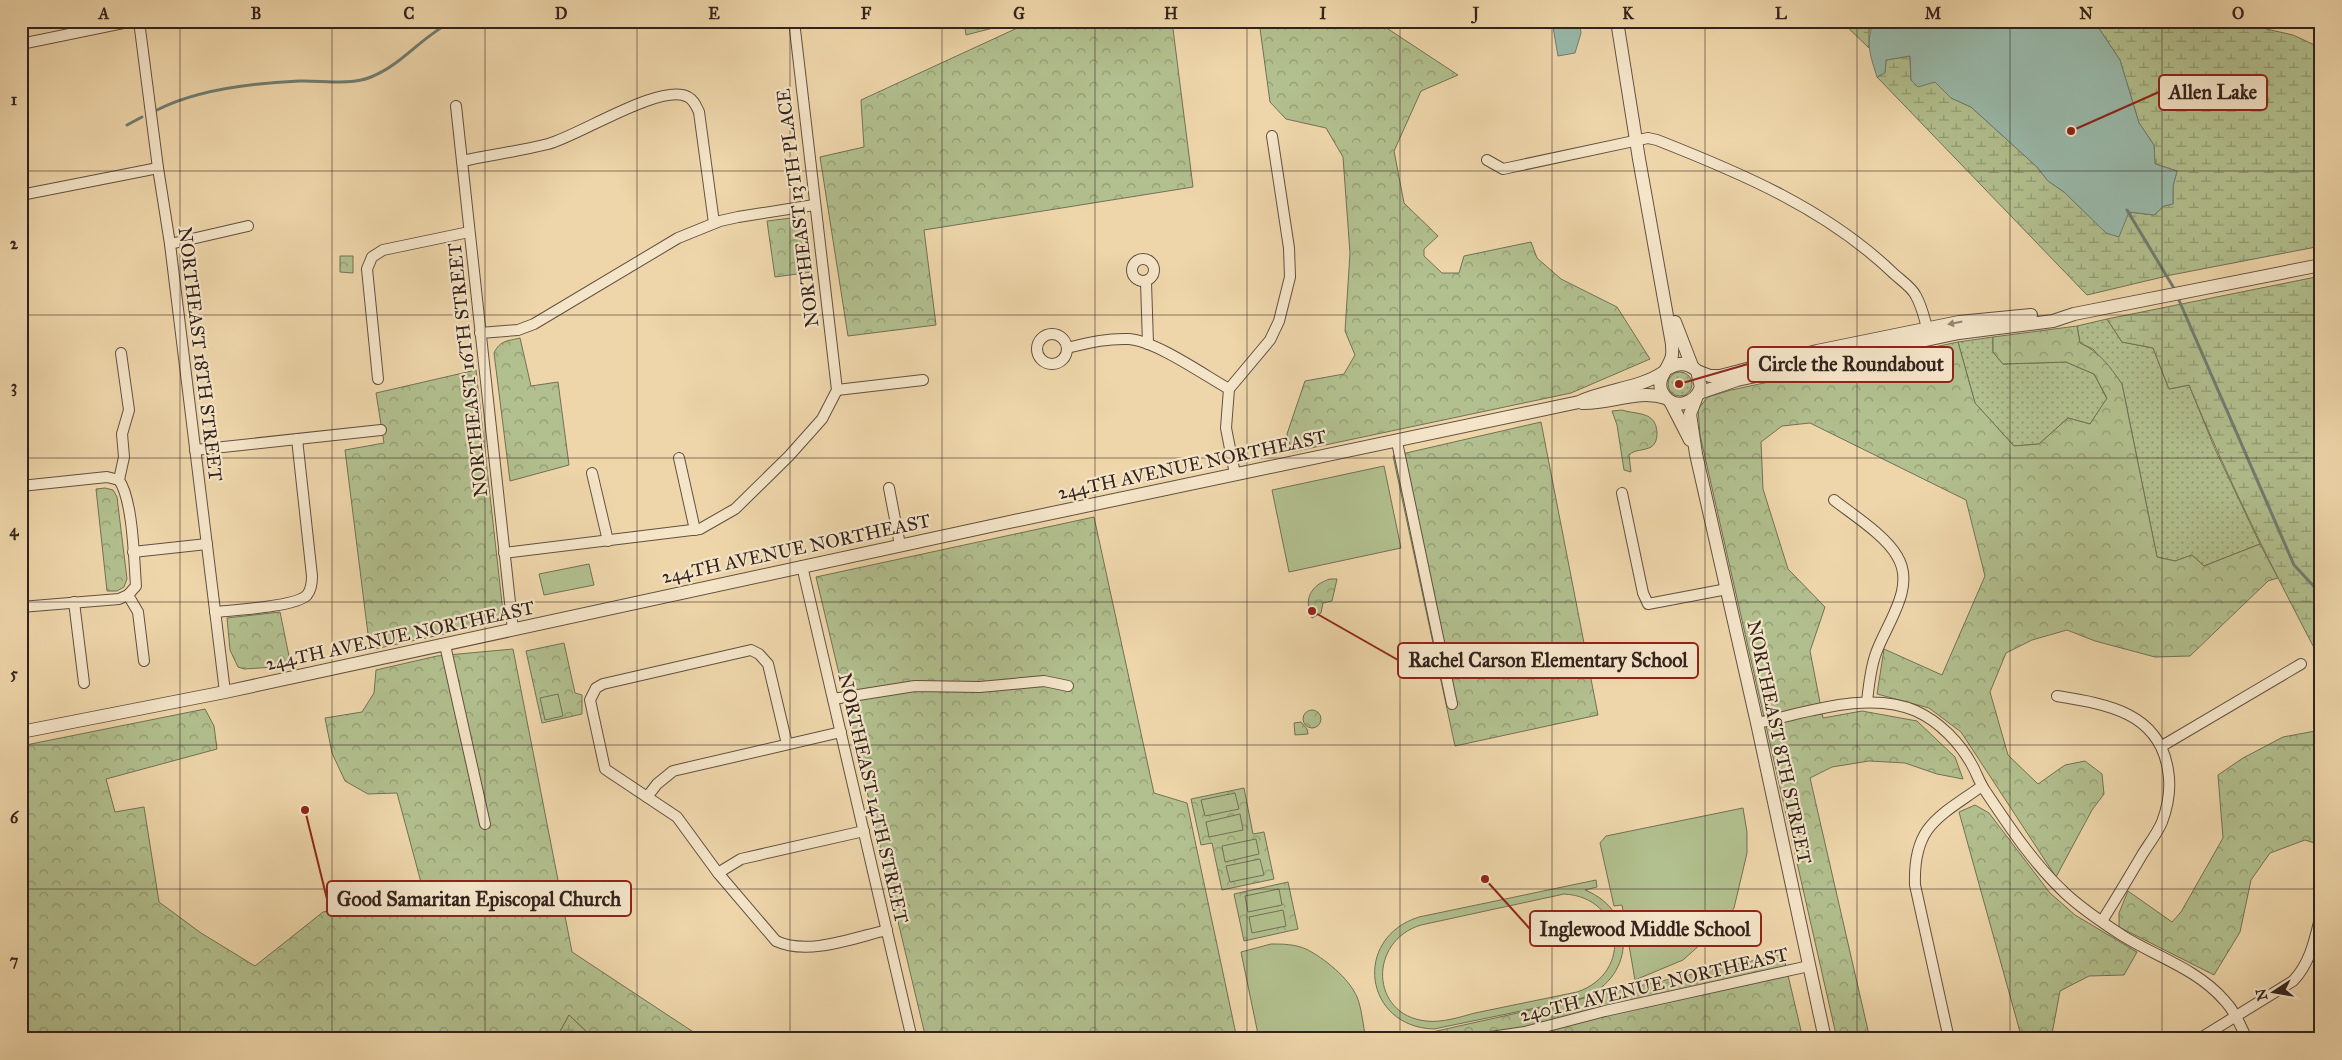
<svg xmlns="http://www.w3.org/2000/svg" width="2342" height="1060" font-family="'IM FELL Great Primer',serif">
<style>
.grass{fill:url(#grass-dots);stroke:#727156}
.forest{fill:url(#forest-crowns);stroke:#727156}
.wetland{fill:url(#wetland-marsh);stroke:#727156}
.pitch{fill:#b2bf8e;stroke:#727156;fill-rule:evenodd}
.water{fill:#99b9aa;stroke:#707d72}
.lines{fill:none;stroke-linecap:round;stroke-linejoin:round}
.stream{stroke:#707d72;stroke-width:3}
.minor-casing{stroke:#625040;stroke-width:12}
.tertiary-casing{stroke:#625040;stroke-width:14}
.minor{stroke:#f4e4c8;stroke-width:10}
.tertiary{stroke:#f4e4c8;stroke-width:12}
.oneway{fill:#948472}
.grid{fill:none;stroke:#33231d;stroke-width:1;stroke-opacity:0.55}
.labels{text-anchor:middle;stroke-width:4.5;stroke-linejoin:round;paint-order:stroke}
.street-label{font-size:19px;fill:#33231d;stroke:#f4e4c8}
.leader{fill:none;stroke:#8f2418;stroke-width:2}
.callout-dot{fill:#8f2418;stroke:#f4e4c8;stroke-width:2}
.callout{fill:#f4e4c8;stroke:#8f2418;stroke-width:2}
.callout-label{font-size:20px;text-anchor:middle;font-weight:bold;fill:#33231d}
.neatline{fill:none;stroke:#33231d;stroke-width:2}
.grid-label{font-size:16px;text-anchor:middle;font-weight:bold;fill:#33231d}
</style>
<defs>
<pattern id="grass-dots" width="8" height="8" patternUnits="userSpaceOnUse" patternTransform="scale(1.25)"><rect width="8" height="8" fill="#b2bf8e"/><path d="M2 2h.1M6 6h.1" fill="none" stroke="#919b73" stroke-width="1.8" stroke-linecap="round"/></pattern>
<pattern id="forest-crowns" width="20" height="18" patternUnits="userSpaceOnUse" patternTransform="scale(1.25)"><rect width="20" height="18" fill="#b2bf8e"/><path d="M2 6a3 3 0 1 1 6 0M12 15a3 3 0 1 1 6 0" fill="none" stroke="#919b73"/></pattern>
<pattern id="wetland-marsh" width="20" height="14" patternUnits="userSpaceOnUse" patternTransform="scale(1.25)"><rect width="20" height="14" fill="#b2bf8e"/><path d="M1 5h8M5 5V1M11 12h8M15 12V8" fill="none" stroke="#919b73"/></pattern>
</defs>
<rect width="100%" height="100%" fill="#eed6aa"/>
<filter id="stains"><feTurbulence type="fractalNoise" baseFrequency=".004" numOctaves="4"/><feColorMatrix values="0 0 0 0 .2 0 0 0 0 .09 0 0 0 0 .02 0 0 0 .5 -.17"/></filter>
<radialGradient id="worn" r=".72"><stop offset=".6" stop-color="#630" stop-opacity="0"/><stop offset="1" stop-color="#630" stop-opacity=".3"/></radialGradient>
<g class="grass">
<polygon points="2107,319 2122,342 2153,348 2169,389 2189,385 2215,449 2260,544 2204,566 2192,555 2175,561 2157,557 2122,384 2093,349 2080,343 2077,326"/>
<polygon points="1993,337 1993,352 2003,364 2066,362 2094,374 2107,399 2090,424 2068,418 2039,444 2014,446 1975,403 1958,342"/>
<circle cx="1680" cy="384" r="12"/>
</g>
<g class="forest">
<polygon points="964,21 1020,21 966,35"/>
<polygon points="1026,21 1172,21 1193,187 924,230 936,325 848,336 820,157 864,147 861,100 1026,24"/>
<polygon points="1259,21 1376,21 1458,75 1421,91 1394,151 1404,203 1438,236 1424,249 1424,256 1442,273 1459,273 1464,256 1531,242 1537,258 1561,279 1617,307 1650,359 1571,393 1292,452 1287,434 1305,381 1344,374 1355,355 1345,331 1350,253 1343,157 1326,128 1286,119 1270,102"/>
<polygon points="799,217 807,222 812,272 775,277 767,221"/>
<polygon points="340,256 353,256 353,273 340,272"/>
<path d="M2077,326L2080,343C2100,352 2110,367 2122,384L2157,557L2175,561L2192,555L2204,566L2260,544L2278,578L2268,581L2190,656L2155,657L2095,641L2067,630L2032,640L2006,653L1990,692L2008,755L2038,784L2065,765L2085,761L2102,774L2104,794L2092,810L2056,877L1961,732L1929,708L1877,694L1884,649L1942,675L1985,576L1966,500L1810,423L1782,426L1761,442L1763,489L1788,569L1825,607L1810,651L1823,718L1862,711L1917,721L1955,757L1963,779L1937,774L1905,763L1869,761L1832,767L1810,778L1870,1039H1837L1700,435L1698,409L1708,397L1731,390L1958,342L1975,403L2014,446L2039,444L2068,418L2090,424L2107,398L2094,374L2066,362L2003,364L1993,352V337Z"/>
<path d="M520,338L531,386L558,382L569,465L510,481L494,353C500,340 508,341 520,338Z"/>
<polygon points="476,370 504,621 370,650 345,450 384,443 376,393"/>
<path d="M1622,410C1638,415 1656,411 1657,433C1657,438 1656,444 1651,447C1644,451 1635,449 1629,455L1631,472L1624,470L1617,425L1612,411Z"/>
<polygon points="1541,422 1598,715 1455,746 1393,456"/>
<polygon points="105,488 113,490 117,497 127,579 124,587 117,591 107,591 96,489"/>
<polygon points="1094,517 1154,793 1187,803 1237,1039 926,1039 816,577"/>
<path d="M1330,579H1337L1332,601L1323,603L1321,613L1312,618C1303,599 1311,585 1330,579Z"/>
<polygon points="280,612 291,666 244,669 238,667 230,650 227,618"/>
<polygon points="564,643 575,693 582,695 582,714 542,723 526,651"/>
<polygon points="513,649 572,952 704,1039 594,1039 569,1015 556,1039 21,1039 21,746 205,709 214,726 217,749 106,779 115,812 144,807 159,902 201,933 255,966 323,912 406,897 422,886 397,793 368,794 345,781 332,753 325,718 362,712 374,693 376,670 437,656"/>
<circle cx="1312" cy="719" r="9"/>
<polygon points="1301,722 1307,729 1308,734 1295,735 1294,723"/>
<polygon points="2321,730 2321,845 2305,840 2270,853 2251,880 2240,932 2214,975 2119,927 2119,913 2128,891 2172,922 2181,912 2223,838 2218,775 2243,758 2283,737"/>
<polygon points="1244,788 1253,834 1264,832 1274,879 1222,890 1212,843 1201,845 1191,799"/>
<polygon points="1975,805 1989,813 2050,893 2075,915 2137,952 2124,975 2089,976 2060,991 2051,1039 2022,1039 1959,812"/>
<polygon points="1288,882 1298,929 1244,941 1234,894"/>
<polygon points="1783,954 1803,1039 1399,1039 1432,1032"/>
</g>
<g class="wetland">
<polygon points="1841,21 1875,21 1869,31 1869,48"/>
<polygon points="2094,21 2231,21 2293,35 2321,48 2321,246 2171,275 2087,295 1877,77 1885,72 1886,60 1910,56 1911,80 1935,82 1951,98 1971,107 2037,167 2048,181 2064,192 2091,218 2129,212 2154,215 2164,206 2173,204 2173,186 2177,171 2155,164 2154,145 2139,123 2120,60"/>
<path d="M2321,276V661C2273,570 2228,480 2189,385L2169,389L2153,348L2122,342L2107,319Z"/>
<polygon points="569,1015 594,1039 556,1039"/>
</g>
<g class="pitch">
<polygon points="1384,466 1401,548 1289,572 1272,490"/>
<polygon points="589,564 594,585 544,595 539,574"/>
<polygon points="558,694 563,716 545,720 540,698"/>
<polygon points="1235,793 1239,809 1205,816 1201,800"/>
<polygon points="1743,808 1747,832 1747,853 1734,908 1720,927 1683,960 1635,980 1622,905 1614,906 1600,843 1606,836"/>
<polygon points="1240,814 1243,830 1209,837 1206,822"/>
<polygon points="1256,839 1259,854 1225,862 1222,846"/>
<polygon points="1260,859 1264,875 1230,882 1226,866"/>
<path d="M1596,880L1597,887L1585,890C1640,912 1634,982 1579,999L1434,1029C1364,1027 1352,938 1419,917ZM1564,894C1624,897 1634,973 1577,992C1543,999 1509,1006 1475,1013C1460,1017 1442,1023 1426,1021C1370,1015 1368,941 1421,925Z"/>
<polygon points="1279,889 1282,905 1248,912 1245,896"/>
<polygon points="1283,910 1286,926 1252,933 1249,917"/>
<path d="M1271,944C1283,944 1294,944 1306,949C1324,958 1349,978 1357,997C1362,1009 1363,1026 1366,1039H1259L1241,952Z"/>
</g>
<g class="water">
<polygon points="1552,21 1579,21 1581,33 1575,53 1558,56"/>
<path d="M1875,21H2094L2120,60L2139,123L2154,145L2155,164L2177,171L2173,186V204L2164,206L2154,215L2129,212L2119,237L2106,233L2064,192L2048,181L2037,167L1971,107L1951,98L1935,82L1918,87L1911,80L1910,56L1886,60L1885,73L1877,77C1871,58 1864,40 1875,21Z"/>
</g>
<g class="lines">
<g class="stream">
<path d="M157,110C198,89 254,83 299,81C322,80 349,86 371,77C402,65 423,35 453,21"/>
<polyline points="127,125 142,117"/>
<polyline points="2127,210 2175,290"/>
<polyline points="2178,298 2294,565 2321,594"/>
</g>
<g class="minor-casing">
<g id="minor">
<polyline points="139,21 158,168 170,244 225,692"/>
<polyline points="21,44 133,21"/>
<polyline points="456,106 513,630"/>
<path d="M1487,160L1503,169L1648,138L1657,140C1741,173 1826,209 1892,272C1899,279 1912,287 1916,296C1922,307 1926,323 1929,336"/>
<path d="M462,161C490,155 520,151 548,144C579,136 661,82 688,97C694,100 696,106 699,112L714,223"/>
<polyline points="21,195 158,168"/>
<polyline points="170,244 248,226"/>
<circle cx="1143" cy="270" r="11"/>
<polyline points="1146,282 1148,344"/>
<polyline points="480,333 518,330 534,324 678,238 720,221 738,217 814,205"/>
<circle cx="1052" cy="349" r="15"/>
<path d="M1067,348C1088,343 1107,338 1129,339C1156,341 1204,375 1229,389"/>
<path d="M121,353L129,410L122,434L124,457L119,480C133,500 134,560 136,586L128,595L138,612L144,661"/>
<polyline points="378,379 367,269 372,257 383,250 469,232"/>
<polyline points="837,390 923,380"/>
<polyline points="1397,442 1452,704"/>
<polyline points="195,450 381,430"/>
<polyline points="679,458 695,530"/>
<polyline points="592,473 608,541"/>
<polyline points="1235,474 1226,428 1229,389 1270,340 1279,321 1290,277 1289,248 1272,136"/>
<polyline points="21,486 107,477 119,480"/>
<polyline points="889,488 900,545"/>
<polyline points="1622,493 1643,593 1648,604 1727,589"/>
<path d="M1834,500C1853,515 1885,535 1897,556C1917,588 1885,625 1875,656C1870,671 1869,686 1867,701"/>
<polyline points="133,552 207,544"/>
<polyline points="504,553 700,529 735,509 789,456 822,419 837,390 794,21"/>
<polyline points="802,566 912,1039"/>
<polyline points="74,602 84,683"/>
<polyline points="21,607 119,599 128,595"/>
<path d="M215,612C234,610 296,607 307,595C311,590 312,582 312,576L297,439"/>
<polyline points="445,645 485,824"/>
<path d="M2057,696C2106,704 2159,712 2168,770C2171,787 2168,806 2162,822C2157,834 2148,845 2142,855C2129,877 2116,899 2102,921"/>
<polyline points="833,699 915,686 980,687 1044,681 1068,686"/>
<path d="M1757,723C1806,713 1868,690 1916,711C1940,722 1960,743 1972,765C1977,774 1980,784 1986,792C2010,828 2034,864 2065,893C2082,909 2103,923 2123,936C2157,957 2197,969 2224,1000C2235,1011 2240,1025 2247,1039"/>
<path d="M787,744L768,664L759,654L751,650L603,684L596,688L590,700L605,769L677,817L718,873L776,941C808,956 853,938 887,930"/>
<polyline points="2162,746 2301,664"/>
<polyline points="647,797 657,784 673,771 841,732"/>
<polyline points="718,873 741,859 864,831"/>
<polyline points="1477,1039 1525,1032 1605,1011 1809,966"/>
<path d="M1949,1039L1915,885C1913,825 1939,817 1982,786"/>
<path d="M2199,1039L2293,981C2311,962 2315,938 2321,914"/>
</g>
</g>
<g class="tertiary-casing">
<g id="tertiary">
<path d="M1617,21L1639,159L1672,344C1672,349 1673,355 1671,359C1667,371 1656,379 1662,392C1672,411 1695,405 1701,387L1697,371C1688,362 1678,362 1667,369"/>
<polyline points="1675,322 1692,366"/>
<polyline points="1697,371 1710,376 1720,376 1817,351 1959,322 2031,315"/>
<polyline points="1699,393 1737,380 1959,333 2053,321 2074,314 2321,265"/>
<polyline points="1697,396 1690,414 1696,454 1757,723 1825,1039"/>
<polyline points="1670,401 1690,440"/>
<path d="M1582,403C1610,404 1638,389 1666,398"/>
<path d="M21,732L225,692L1000,524L1579,402C1606,389 1639,389 1664,372"/>
</g>
</g>
<use href="#minor" class="minor"/>
<use href="#tertiary" class="tertiary"/>
</g>
<defs><path id="oneway-solid" d="M-6-.8H1V-3.2L6.5 0L1 3.2V.8H-6Z" transform="scale(1.25)"/></defs>
<use class="oneway" href="#oneway-solid" transform="translate(1955 323) rotate(169)"/>
<path class="grid" d="M180,21V1039M332,21V1039M485,21V1039M637,21V1039M790,21V1039M942,21V1039M1095,21V1039M1247,21V1039M1400,21V1039M1552,21V1039M1705,21V1039M1857,21V1039M2010,21V1039M2162,21V1039M21,171H2321M21,315H2321M21,458H2321M21,602H2321M21,745H2321M21,889H2321"/>
<g class="labels">
<g class="street-label">
<text transform="translate(797 208) rotate(-97)" y="7">NORTHEAST 13TH PLACE</text>
<text transform="translate(201 354) rotate(83)" y="7">NORTHEAST 18TH STREET</text>
<text transform="translate(467 370) rotate(-96)" y="7">NORTHEAST 16TH STREET</text>
<text transform="translate(1192 464) rotate(-12)" y="7">244TH AVENUE NORTHEAST</text>
<text transform="translate(796 548) rotate(-12)" y="7">244TH AVENUE NORTHEAST</text>
<text transform="translate(400 635) rotate(-12)" y="7">244TH AVENUE NORTHEAST</text>
<text transform="translate(1780 742) rotate(78)" y="7">NORTHEAST 8TH STREET</text>
<text transform="translate(874 798) rotate(77)" y="7">NORTHEAST 14TH STREET</text>
<text transform="translate(1654 984) rotate(-13)" y="7">240TH AVENUE NORTHEAST</text>
</g>
</g>
<path class="leader" d="M2071 131L2159 92M1679 384L1748 364M1312 611L1398 660M305 810L327 899M1485 879L1530 929"/>
<g class="callout-dot">
<circle cx="2071" cy="131" r="5"/>
<circle cx="1679" cy="384" r="5"/>
<circle cx="1312" cy="611" r="5"/>
<circle cx="305" cy="810" r="5"/>
<circle cx="1485" cy="879" r="5"/>
</g>
<g class="callout">
<rect x="2159" y="75" width="108" height="35" rx="5"/>
<rect x="1748" y="347" width="205" height="35" rx="5"/>
<rect x="1398" y="643" width="300" height="35" rx="5"/>
<rect x="327" y="881" width="304" height="35" rx="5"/>
<rect x="1530" y="911" width="231" height="35" rx="5"/>
</g>
<g class="callout-label">
<text x="2213" y="99">Allen Lake</text>
<text x="1851" y="371">Circle the Roundabout</text>
<text x="1548" y="667">Rachel Carson Elementary School</text>
<text x="479" y="906">Good Samaritan Episcopal Church</text>
<text x="1645" y="936">Inglewood Middle School</text>
</g>
<rect width="2342" height="1060" fill="none" stroke="#eed6aa" stroke-width="55"/>
<g transform="translate(2274 992) rotate(258)" stroke="#f4e4c8" stroke-width="4" paint-order="stroke">
<path d="M0-4L9 19L0 12L-9 19Z" fill="#33231d"/>
<text y="-8" font-size="14" font-weight="bold" text-anchor="middle" fill="#33231d">N</text>
</g>
<rect x="28" y="28" width="2286" height="1004" class="neatline"/>
<g class="grid-label">
<text x="104" y="19">A</text>
<text x="256" y="19">B</text>
<text x="409" y="19">C</text>
<text x="561" y="19">D</text>
<text x="714" y="19">E</text>
<text x="866" y="19">F</text>
<text x="1019" y="19">G</text>
<text x="1171" y="19">H</text>
<text x="1323" y="19">I</text>
<text x="1476" y="19">J</text>
<text x="1628" y="19">K</text>
<text x="1781" y="19">L</text>
<text x="1933" y="19">M</text>
<text x="2086" y="19">N</text>
<text x="2238" y="19">O</text>
<text x="14" y="105">1</text>
<text x="14" y="249">2</text>
<text x="14" y="392">3</text>
<text x="14" y="536">4</text>
<text x="14" y="679">5</text>
<text x="14" y="823">6</text>
<text x="14" y="966">7</text>
</g>
<rect width="100%" height="100%" filter="url(#stains)"/>
<rect width="100%" height="100%" fill="url(#worn)"/>
</svg>
